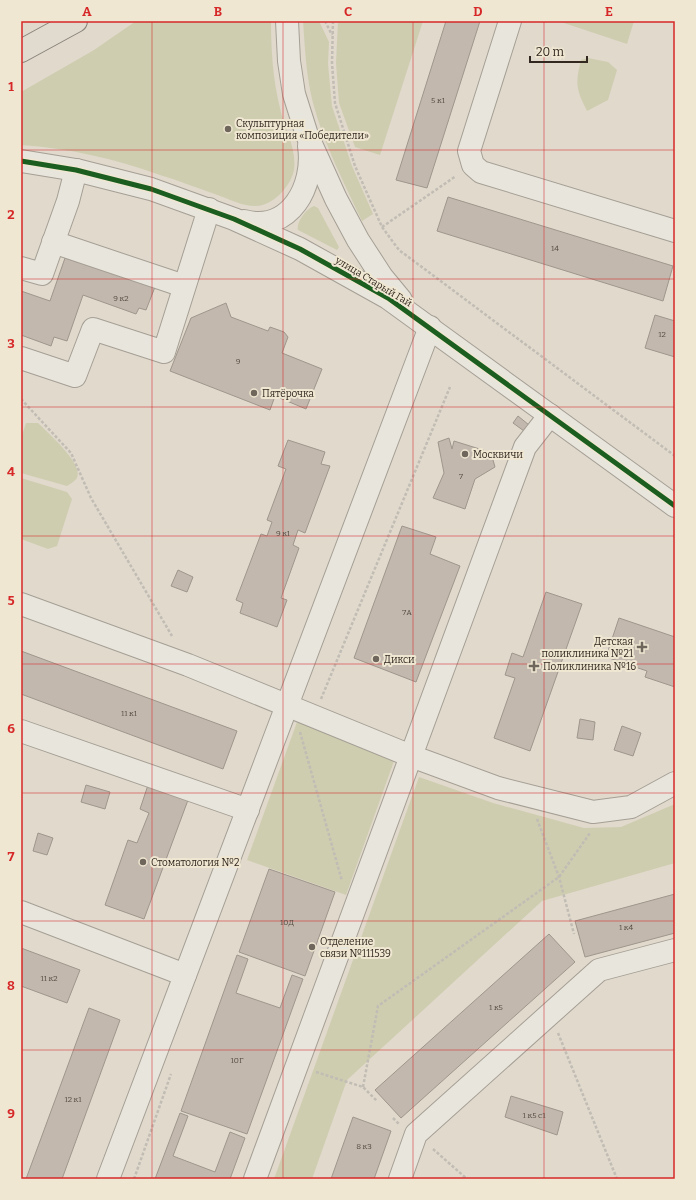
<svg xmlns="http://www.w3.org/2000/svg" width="696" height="1200" font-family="Bitter,serif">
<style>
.green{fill:#cecdb0}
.building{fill:#c3b8ad;stroke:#9f968c}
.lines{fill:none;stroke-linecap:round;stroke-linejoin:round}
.minor-casing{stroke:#a59f95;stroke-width:24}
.major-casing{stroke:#8a847c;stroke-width:24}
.path{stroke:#c1bcb4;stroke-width:2.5;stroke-dasharray:3 2;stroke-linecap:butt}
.minor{stroke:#e8e5dd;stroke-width:22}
.major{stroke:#e0dacf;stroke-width:22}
.cycleway-casing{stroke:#f0e7d2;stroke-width:8}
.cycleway{stroke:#1b5e20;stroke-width:5}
.grid{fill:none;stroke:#d62828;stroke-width:1;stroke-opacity:0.55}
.poi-dot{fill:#6f665c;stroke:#f0e7d2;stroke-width:1.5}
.labels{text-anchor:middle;stroke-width:4;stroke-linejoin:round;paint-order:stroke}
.number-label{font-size:8px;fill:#564c42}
.poi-label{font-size:10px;fill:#32281f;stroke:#f0e7d2;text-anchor:start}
.street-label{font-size:10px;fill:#32281f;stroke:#f0e7d2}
.neatline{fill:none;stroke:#d62828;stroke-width:1.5}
.grid-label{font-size:13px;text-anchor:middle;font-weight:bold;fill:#d62828}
</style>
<rect width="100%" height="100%" fill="#e0d9cc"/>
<g class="green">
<path d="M136,21H271C271,51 273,79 280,108C284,128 297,148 294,170C291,186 272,207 255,206C243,206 231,200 220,196C200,189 180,181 160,175C116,159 68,148 21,145V92L94,50Z"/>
<path d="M303,21H319L329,42L328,64L332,106L352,166L373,214L362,221C344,183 324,144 313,103C306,76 305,48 303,21Z"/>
<polygon points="338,21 423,21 380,155 355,147 339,103 336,63"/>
<polygon points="558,21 634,21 627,44"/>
<path d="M588,58L608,62L617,70L608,100L587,111C576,89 575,84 581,60Z"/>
<path d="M314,206L318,208L339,247L337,250L298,230C296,222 306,209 314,206Z"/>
<path d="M26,423H38C47,432 84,464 77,478C75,481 70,484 67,486L21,473V438Z"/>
<polygon points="21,478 67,492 72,499 57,546 48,549 21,539"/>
<polygon points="297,722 394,761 346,895 247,860"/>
<polygon points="419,777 493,803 584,828 621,827 675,804 675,863 542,901 347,1080 312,1179 274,1179"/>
</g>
<g class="building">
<polygon points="446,21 480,21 427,188 396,180"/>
<polygon points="448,197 673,266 663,301 437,231"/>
<polygon points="81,252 155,287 146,310 139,308 136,314 83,295 67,341 54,337 51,346 21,335 21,291 50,301 65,258 77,262"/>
<polygon points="226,303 231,317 268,331 270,327 284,332 288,337 282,353 322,369 306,409 275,396 270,410 170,371 191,318"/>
<polygon points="655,315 675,321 675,357 645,348"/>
<polygon points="518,416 529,425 524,431 513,423"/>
<polygon points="449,438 452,449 454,441 486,451 484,459 491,453 495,467 475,479 465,509 433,498 444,473 438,442"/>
<polygon points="288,440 325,452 321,464 330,466 305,533 298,530 293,545 299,548 281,598 287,600 277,627 240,613 243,603 236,600 261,534 267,536 272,522 267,520 286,469 278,466"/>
<polygon points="402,526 436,537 430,554 460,566 416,682 354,658"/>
<polygon points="178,570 193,577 187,592 171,586"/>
<polygon points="546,592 582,604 530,751 494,738 515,678 505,675 512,653 523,657"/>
<polygon points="619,618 675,637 675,687 645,677 647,671 606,657"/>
<polygon points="21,651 237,731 223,769 21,694"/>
<polygon points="580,719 595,722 593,740 577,738"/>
<polygon points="622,726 641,733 633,756 614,750"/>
<polygon points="86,785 110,792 105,809 81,802"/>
<polygon points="148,785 188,800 144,919 105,905 128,840 137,843 149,813 140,809"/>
<polygon points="38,833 53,838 47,855 33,851"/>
<polygon points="269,869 335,892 305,976 239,952"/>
<polygon points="675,894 675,933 585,957 575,921"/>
<polygon points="549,934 575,962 401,1118 375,1090"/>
<polygon points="21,948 80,970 67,1003 21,986"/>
<polygon points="237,955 248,959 236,993 280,1008 292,975 303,979 247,1134 181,1111"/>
<polygon points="89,1008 120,1020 62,1179 26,1179"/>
<polygon points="511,1096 563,1112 557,1135 505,1117"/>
<polygon points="180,1113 188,1116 173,1156 215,1172 230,1132 245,1138 230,1179 155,1179"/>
<polygon points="353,1117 391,1131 374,1179 331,1179"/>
</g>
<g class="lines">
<g class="minor-casing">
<g id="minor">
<polyline points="287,21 289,61 294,94 307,135 336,199 358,240 382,277 401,300"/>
<polyline points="510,21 469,151 473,165 481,172 675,231"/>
<polyline points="21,161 76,170 151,189 234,219 300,249 388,298 675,506"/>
<path d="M244,221C290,233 315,186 309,146"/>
<polyline points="53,242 184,286"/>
<polyline points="21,268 42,274 68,201 76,170"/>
<polyline points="21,358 75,376 93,329 164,352 209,209"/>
<polyline points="21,604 188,665 411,756 498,788 593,812 631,807 675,783"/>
<polyline points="21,731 248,810"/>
<polyline points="21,912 185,975"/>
<polyline points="108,1179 430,327"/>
<polyline points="255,1179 525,447 550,415"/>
<polyline points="400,1179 416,1134 599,970 675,950"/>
</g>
</g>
<g class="major-casing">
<polyline id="major" points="21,51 76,21"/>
</g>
<g class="path">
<polyline points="325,21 332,35"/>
<polyline points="333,21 332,63 335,103 355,166 382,227 399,250 675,456"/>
<polyline points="382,227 456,176"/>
<polyline points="21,399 71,453 91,498 172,636"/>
<polyline points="321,699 450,387"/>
<polyline points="300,732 342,881"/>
<polyline points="537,819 559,877 574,934"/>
<polyline points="558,1033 617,1179"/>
<polyline points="316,1072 363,1087 377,1101"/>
<polyline points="363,1087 378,1006 559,877 590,833"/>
<polyline points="393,1118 400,1125"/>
<polyline points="433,1149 467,1179"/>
<polyline points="134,1179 171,1074"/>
</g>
<use href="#minor" class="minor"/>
<use href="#major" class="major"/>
<g class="cycleway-casing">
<polyline id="cycleway" points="21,161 76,170 151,189 234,219 300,249 388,298 675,506"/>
</g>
<use href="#cycleway" class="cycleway"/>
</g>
<path class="grid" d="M152,21V1179M283,21V1179M413,21V1179M544,21V1179M21,150H675M21,279H675M21,407H675M21,536H675M21,664H675M21,793H675M21,921H675M21,1050H675"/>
<g class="poi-dot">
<circle cx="228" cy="129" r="4"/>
<circle cx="254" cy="393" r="4"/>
<circle cx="465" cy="454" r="4"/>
<path d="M640 641h4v4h4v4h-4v4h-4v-4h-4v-4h4z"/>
<circle cx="376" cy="659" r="4"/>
<path d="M532 660h4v4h4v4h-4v4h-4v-4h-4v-4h4z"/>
<circle cx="143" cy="862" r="4"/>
<circle cx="312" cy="947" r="4"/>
</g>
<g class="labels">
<g class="number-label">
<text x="438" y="103">5 к1</text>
<text x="555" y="251">14</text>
<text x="121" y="301">9 к2</text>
<text x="662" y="337">12</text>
<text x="238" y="364">9</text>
<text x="461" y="479">7</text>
<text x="283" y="536">9 к1</text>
<text x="407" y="615">7А</text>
<text x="129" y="716">11 к1</text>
<text x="287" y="925">10Д</text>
<text x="626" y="930">1 к4</text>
<text x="49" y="981">11 к2</text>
<text x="496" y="1010">1 к5</text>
<text x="237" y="1063">10Г</text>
<text x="73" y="1102">12 к1</text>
<text x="534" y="1118">1 к5 с1</text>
<text x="364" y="1149">8 к3</text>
</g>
<g class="poi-label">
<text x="236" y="127">Скульптурная<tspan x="236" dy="12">композиция «Победители»</tspan></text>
<text x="262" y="397">Пятёрочка</text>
<text x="473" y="458">Москвичи</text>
<text x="633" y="645" text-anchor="end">Детская<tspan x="633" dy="12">поликлиника №21</tspan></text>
<text x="384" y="663">Дикси</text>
<text x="543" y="670">Поликлиника №16</text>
<text x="151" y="866">Стоматология №2</text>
<text x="320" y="945">Отделение<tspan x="320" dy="12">связи №111539</tspan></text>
</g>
<g class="street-label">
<text transform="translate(374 281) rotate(31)" y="4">улица Старый Гай</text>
</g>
</g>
<rect width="696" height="1200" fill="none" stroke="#f0e7d2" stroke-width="44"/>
<path d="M530 56v6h57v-6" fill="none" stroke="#32281f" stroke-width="2"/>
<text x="536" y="56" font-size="12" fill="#32281f" stroke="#f0e7d2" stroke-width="3" paint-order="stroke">20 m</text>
<rect x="22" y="22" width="652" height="1156" class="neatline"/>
<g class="grid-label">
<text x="87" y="16">A</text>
<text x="218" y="16">B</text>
<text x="348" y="16">C</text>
<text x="478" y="16">D</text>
<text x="609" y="16">E</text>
<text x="11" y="91">1</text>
<text x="11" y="219">2</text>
<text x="11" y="348">3</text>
<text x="11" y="476">4</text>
<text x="11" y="605">5</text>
<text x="11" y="733">6</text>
<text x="11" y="861">7</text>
<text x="11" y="990">8</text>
<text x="11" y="1118">9</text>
</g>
</svg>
